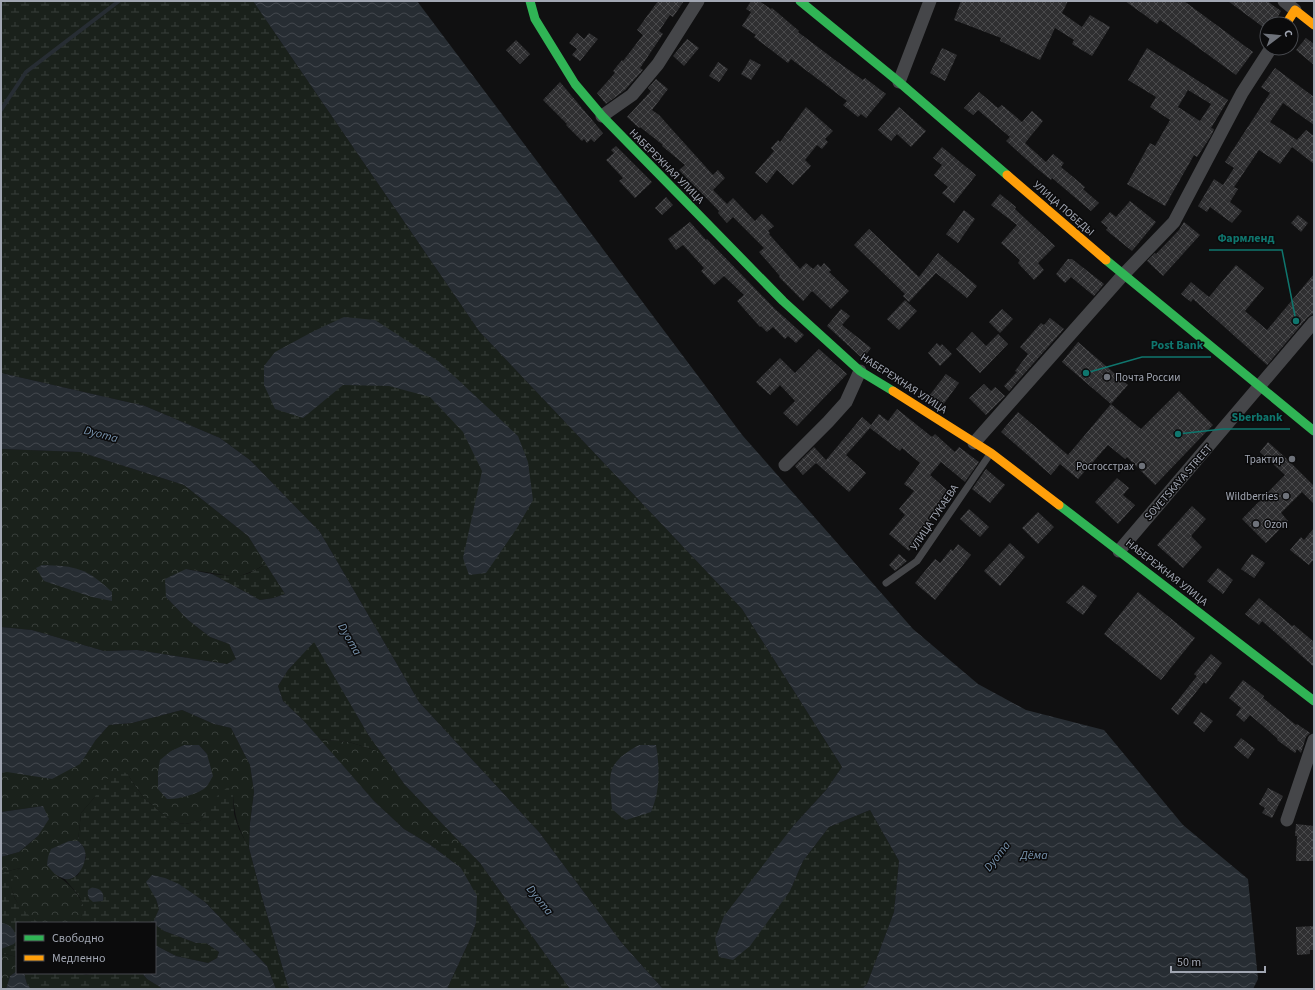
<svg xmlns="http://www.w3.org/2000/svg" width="1315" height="990" font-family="'Source Sans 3',sans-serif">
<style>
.forest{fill:url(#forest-crowns);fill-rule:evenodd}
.wetland{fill:url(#wetland-marsh)}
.water{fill:url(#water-waves)}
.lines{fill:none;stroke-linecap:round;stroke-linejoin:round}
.stream{stroke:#272d33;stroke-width:4}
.building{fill:url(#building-cross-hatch);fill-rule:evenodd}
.lane{stroke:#454649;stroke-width:7}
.street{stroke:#454649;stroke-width:13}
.fast{stroke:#30b455;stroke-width:9}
.slow{stroke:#ff9f0a;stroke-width:9}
.poi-dot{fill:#6e727a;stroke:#0b0b0c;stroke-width:1.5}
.labels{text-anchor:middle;stroke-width:3;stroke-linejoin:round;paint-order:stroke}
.street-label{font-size:11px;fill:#a1a6b2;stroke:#0b0b0c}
.poi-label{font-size:11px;fill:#a1a6b2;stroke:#0b0b0c;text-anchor:end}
.water-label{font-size:12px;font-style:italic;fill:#7893ad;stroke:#0b0b0c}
.leader{fill:none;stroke:#0f766e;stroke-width:1.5}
.callout-dot{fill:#0f766e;stroke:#0b0b0c;stroke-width:1.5}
.callout-label{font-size:12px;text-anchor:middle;font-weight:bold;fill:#0f766e;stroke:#0b0b0c;stroke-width:3;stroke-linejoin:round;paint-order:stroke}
</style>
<defs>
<pattern id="forest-crowns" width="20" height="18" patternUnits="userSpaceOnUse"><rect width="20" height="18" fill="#1a211b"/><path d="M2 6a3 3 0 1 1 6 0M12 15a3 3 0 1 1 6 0" fill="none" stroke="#383e3a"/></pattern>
<pattern id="wetland-marsh" width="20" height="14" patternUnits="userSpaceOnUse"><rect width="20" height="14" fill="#1a211b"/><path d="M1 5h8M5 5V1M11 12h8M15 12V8" fill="none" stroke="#383e3a"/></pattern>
<pattern id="water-waves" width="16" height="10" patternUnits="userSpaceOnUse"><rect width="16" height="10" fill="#272d33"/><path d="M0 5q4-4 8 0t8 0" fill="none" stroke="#43484e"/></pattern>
<pattern id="building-cross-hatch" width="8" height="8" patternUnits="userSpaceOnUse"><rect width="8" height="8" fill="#2f2f31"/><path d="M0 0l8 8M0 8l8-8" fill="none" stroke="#4a4a4c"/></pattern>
</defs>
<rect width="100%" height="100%" fill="#101011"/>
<g class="forest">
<path d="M1,449L80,452L184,485L248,536L266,564L253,571L237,577L186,569L166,597L188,620L210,637L229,644L236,659L227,664L137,650L104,651L32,630L1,627ZM42,565L74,568L76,591L62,587Z"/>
<path d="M182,710L214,724L231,728L250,765L254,792L250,823L249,848C238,827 235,818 233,795L209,809L200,821L185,824L172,822L145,799L135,786L127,773L94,798L81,813L78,841H69L57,876C66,880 84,899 84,909C84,915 81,919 78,923C66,923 51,925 40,923C27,921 9,895 11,881C12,876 16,872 20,868L1,873V857L19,852L38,836L43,806L1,812V773L95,741L109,725L132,723ZM184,745H199L207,754L206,787L184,797Z"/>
<polygon points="319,739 349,742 381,752 405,785 462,844 429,844 404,829 374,801"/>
<polygon points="5,954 17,957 17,971 10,976 6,989 1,989 1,955"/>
</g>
<g class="wetland">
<polygon points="1,1 253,1 479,331 742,609 842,767 826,790 794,825 790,891 803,861 829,827 870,810 899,861 894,912 867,984 862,989 663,989 621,942 539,832 419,702 320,532 250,460 220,438 145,406 1,373"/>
<path d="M266,564L285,594L273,598L260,600L212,574C238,577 243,578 266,564Z"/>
<polygon points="314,641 369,736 381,752 349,742 319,739 304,721 283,701 278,686 288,670"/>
<path d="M120,772L127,773L135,786L145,799L172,822L185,824L200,821L218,795L228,787L233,795L234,814L239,829L249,848L261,894L288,986L290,989H276L267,966L205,902L178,884L156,899L159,909L154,923H78C92,905 76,893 64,878L71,879L78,875L86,858L84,847L78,841L81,813L94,798L107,779Z"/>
<polygon points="429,844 462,844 480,863 570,989 447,989 471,937 476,923 461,868"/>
<path d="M20,868C0,889 20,909 39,923H17V957L5,954L1,955V873Z"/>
<polygon points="155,924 164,931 196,943 206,943 219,952 217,958 208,963 176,956 155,945"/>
<polygon points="24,973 79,973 86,975 98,973 142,973 147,979 163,989 31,989 27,984"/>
</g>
<g class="water">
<polygon points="253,1 417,1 743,436 913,629 978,684 1026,710 1104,730 1183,825 1248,879 1258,979 1253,989 862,989 867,984 894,912 899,861 870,810 829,827 803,861 790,891 750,946 733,960 719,957 715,939 724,916 794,825 826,790 842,767 742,609 479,331"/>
<polygon points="344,317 375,320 438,361 518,436 528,462 533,500 517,528 486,573 469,575 463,558 482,471 463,432 430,397 389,386 343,385 303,418 275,409 264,385 264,366 275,352 314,331"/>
<polygon points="1,373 145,406 220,438 250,460 320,532 419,702 539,832 621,942 663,989 570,989 480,863 405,785 369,736 314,642 288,670 278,686 283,701 304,721 374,801 404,829 429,844 461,868 477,896 476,923 471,937 447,989 290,989 288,986 261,894 249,848 250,823 254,792 250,765 231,728 214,724 182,710 132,723 109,725 95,741 80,764 52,779 7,772 1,773 1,627 32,630 104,651 137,650 227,664 236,659 229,644 210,637 188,620 166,597 165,579 186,569 212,574 260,600 273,598 285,594 248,536 184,485 80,452 1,449"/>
<path d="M42,565C77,566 86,568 112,592V601L92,597L44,581L36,568Z"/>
<path d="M184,745H199L207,754L213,776C211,779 209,784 206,787C199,794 176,800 167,799L158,789V772L160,760L171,751Z"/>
<path d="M639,745H656C660,768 660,791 651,812L626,820L620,816L612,809C609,773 605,764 639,745Z"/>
<polygon points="43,806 49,819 38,836 19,852 1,857 1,812"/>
<path d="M69,841H78C80,843 83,845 84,848C87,855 85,860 83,866C73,887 58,880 47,865L48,857L51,849Z"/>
<polygon points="152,875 165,878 179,884 205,902 267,966 276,989 163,989 147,979 142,973 155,973 155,945 176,956 208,963 217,958 219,952 206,943 196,943 164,931 153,923 159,909 156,899 146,882"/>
<path d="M91,888C99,887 105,892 103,901L93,902C89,899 87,896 88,890Z"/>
<path d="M1,923C11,924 15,930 17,940L14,944L1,949Z"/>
<polygon points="17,971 17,973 24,973 27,984 31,989 6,989 10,976"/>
</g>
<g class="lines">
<polyline class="stream" points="1,110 26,72 119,1"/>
</g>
<g class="building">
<polygon points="658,1 684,1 673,17 670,15 659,31 663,34 640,68 643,70 625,90 606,104 597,93 615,73 613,71 622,60 623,61 643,35 637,30"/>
<polygon points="751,1 759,1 771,9 772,8 799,31 798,32 835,60 863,80 865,78 886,94 866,118 861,114 858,117 843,105 847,101 791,59 788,63 754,37 756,35 742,26 751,12 746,9"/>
<polygon points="961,1 1068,1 1062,13 1082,27 1090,15 1110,27 1092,56 1072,44 1074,40 1055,28 1040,60 1000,41 1001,38 954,20"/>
<polygon points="1125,1 1184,1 1253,52 1236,75 1160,20 1157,24"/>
<polygon points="1228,1 1267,1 1281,11 1274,24 1267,24 1267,30"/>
<polygon points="577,33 584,39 589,33 598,39 580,61 572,55 577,49 569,43"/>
<polygon points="1306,38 1314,44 1314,65 1296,50"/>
<polygon points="687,39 699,48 684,66 673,56"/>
<polygon points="516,40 530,54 520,64 506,50"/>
<polygon points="942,48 957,55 945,81 930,73"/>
<path d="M1147,48L1228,100L1211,128L1214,129L1211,136L1197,157L1194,155L1165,206L1127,184L1150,143L1155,146L1170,120L1150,107L1156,97L1128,80ZM1188,90L1211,104L1200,121L1178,107Z"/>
<polygon points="750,59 761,65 751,80 741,74"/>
<polygon points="718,62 728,69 719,82 709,76"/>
<polygon points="1275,68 1314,97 1314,125 1283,103 1270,122 1297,140 1306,130 1314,136 1314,164 1292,147 1280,164 1259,150 1234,187 1238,189 1230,202 1242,211 1232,223 1210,207 1207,212 1198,206 1214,179 1223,185 1234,168 1225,162 1270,93 1261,87"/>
<polygon points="656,79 668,89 652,110 659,115 713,175 718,170 725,178 713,190 727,204 733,198 755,221 762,214 774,226 768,231 770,233 769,234 800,269 806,263 813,269 818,264 821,267 824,263 831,270 829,272 849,291 831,309 812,291 803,301 779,277 780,276 759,252 764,248 733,217 727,223 718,213 719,211 679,170 685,165 662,146 663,145 640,127 639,128 627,117 651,91 648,88"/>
<polygon points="560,82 603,133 594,142 591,139 587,143 584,139 582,141 566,125 567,124 543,100"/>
<polygon points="979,92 998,108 1002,105 1022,122 1032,111 1043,121 1025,143 1046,162 1053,154 1064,163 1061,167 1085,187 1083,189 1099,203 1091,211 1052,178 1051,180 1034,166 1006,141 1010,137 978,110 973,115 964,108"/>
<polygon points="806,107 833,131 825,139 828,142 822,149 817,145 805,160 811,166 793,185 777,170 767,183 755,173 774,151 771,148 778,140 780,142"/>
<polygon points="899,107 926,131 911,147 897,134 891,141 878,130"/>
<polygon points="616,146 652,182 635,198 619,181 623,178 606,160 614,153 611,150"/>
<polygon points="942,147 976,175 954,203 942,193 948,187 934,175 942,165 933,158"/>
<polygon points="1000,194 1016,207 1015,209 1055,246 1038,263 1044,270 1034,280 1018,263 1020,260 1001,243 1017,225 991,205"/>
<polygon points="666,197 673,205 662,215 655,208"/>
<polygon points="1130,201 1156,222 1132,251 1106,230 1108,228 1101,222 1110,212 1116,217"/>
<polygon points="964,210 975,219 958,243 946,234"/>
<polygon points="1298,215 1308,223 1301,232 1291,223"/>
<polygon points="690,222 706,240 707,239 775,309 804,335 796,343 788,336 785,339 773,327 767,332 761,326 760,327 737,301 744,295 724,276 714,285 701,271 704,268 683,245 676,250 668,239"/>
<polygon points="1184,222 1200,235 1163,276 1147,261 1155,253 1156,254 1179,230"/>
<polygon points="869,229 919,277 938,253 977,286 967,298 936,273 909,302 903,296 905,294 854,245"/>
<polygon points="1068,259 1072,259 1104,284 1094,296 1071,277 1065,283 1056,274"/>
<polygon points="1236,265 1264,288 1245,311 1267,330 1314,274 1314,313 1308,317 1267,365 1193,299 1191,302 1181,294 1191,282 1209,297"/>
<polygon points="905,300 917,311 899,330 887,319"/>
<polygon points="841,309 850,316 842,325 871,348 863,359 827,326"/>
<polygon points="1002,309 1013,319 1000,333 989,322"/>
<polygon points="1050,318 1064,329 1009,391 1004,386 1017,372 1015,371 1028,354 1020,347 1041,323 1044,325"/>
<polygon points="972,332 986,346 998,334 1008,344 980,373 956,349"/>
<polygon points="1078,342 1128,385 1111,404 1062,362"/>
<polygon points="937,343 940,346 942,344 952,354 940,366 928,353"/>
<polygon points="819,349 847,374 797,426 783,413 795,401 780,385 770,395 756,382 780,358 795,373"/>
<polygon points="946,374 959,383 942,406 929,396"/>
<polygon points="984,384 991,391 995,387 1005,396 986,415 969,398"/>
<polygon points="1179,391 1213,425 1155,485 1127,457 1125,459 1108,445 1078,479 1060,464 1051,475 1001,432 1018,412 1068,455 1111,404 1141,429"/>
<polygon points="897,409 932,437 935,434 955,452 959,447 979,462 965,482 941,462 930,475 954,496 941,513 938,511 916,538 918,540 909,551 889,534 905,515 899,509 914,491 904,484 920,463 902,448 900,451 870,428 846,455 866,473 849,492 816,463 803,475 795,466 814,447 826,460 862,417 871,425 879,414 888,421"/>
<polygon points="1268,442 1287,459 1314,486 1314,504 1302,492 1281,513 1288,521 1266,543 1242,519 1285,475 1260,452"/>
<polygon points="986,469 1005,485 990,503 972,489"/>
<polygon points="1117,478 1129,488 1123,495 1135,505 1118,524 1095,502"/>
<polygon points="1192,506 1206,519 1191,536 1202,547 1183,568 1157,545"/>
<polygon points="969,509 989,527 980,537 960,519"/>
<polygon points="1038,512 1054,527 1038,544 1022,528"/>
<polygon points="1314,528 1314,559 1309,565 1290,550 1301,537 1304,540"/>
<polygon points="1010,543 1025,557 1000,586 984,571"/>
<polygon points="958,544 971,555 935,600 915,583 935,559 940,563 951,549 953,551"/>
<polygon points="899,554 907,561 895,571 889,565"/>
<polygon points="1252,554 1265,563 1254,578 1241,569"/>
<polygon points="1218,568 1233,580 1223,594 1207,581"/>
<polygon points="1083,585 1097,596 1083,615 1066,602"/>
<polygon points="1138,592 1195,638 1161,680 1104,634"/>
<polygon points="1259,598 1292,626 1294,625 1314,642 1314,667 1262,621 1259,625 1245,614"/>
<polygon points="1211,654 1222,663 1206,684 1204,682 1178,715 1171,709 1197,676 1194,674"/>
<polygon points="1243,680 1264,696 1263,698 1296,725 1297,724 1310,733 1306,737 1301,753 1297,749 1295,753 1277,740 1278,739 1250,715 1244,722 1236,715 1241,708 1229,698"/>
<polygon points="1201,712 1213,721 1204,732 1193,723"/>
<polygon points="1241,738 1255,749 1248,759 1234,747"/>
<polygon points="1268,788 1283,796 1272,818 1262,813 1265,808 1259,804"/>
<polygon points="1296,824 1314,826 1314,861 1296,861 1297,836 1295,836"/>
<polygon points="1314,926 1314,950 1310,950 1310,954 1297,955 1296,927"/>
</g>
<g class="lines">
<polyline class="lane" points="886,583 917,561 990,454"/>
<g class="street">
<polyline points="1284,1 1295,10"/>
<polyline points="899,82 930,1"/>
<polyline points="602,116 632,95 658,64 698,1"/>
<polyline points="974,443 1123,275 1174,222 1242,93 1271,48"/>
<polyline points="785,465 828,422 846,402 860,371"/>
<polyline points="1119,551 1314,322"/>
<polyline points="1287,820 1314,740"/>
</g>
<g class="fast">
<polyline points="530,1 535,19 575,84 602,116 783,301 860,371 893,391"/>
<polyline points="800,1 899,82 1007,175"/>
<polyline points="1106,260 1314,431"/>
<polyline points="1059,505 1314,701"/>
</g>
<g class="slow">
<polyline points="1286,24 1295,10 1314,25"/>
<polyline points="1007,175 1106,260"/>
<polyline points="893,391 991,453 1059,505"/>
</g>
</g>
<g class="poi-dot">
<circle cx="1107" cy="377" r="4"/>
<circle cx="1292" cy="459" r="4"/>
<circle cx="1142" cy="466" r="4"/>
<circle cx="1286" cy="496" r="4"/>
<circle cx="1256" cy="524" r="4"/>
</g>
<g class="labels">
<g class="street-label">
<text transform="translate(667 166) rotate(45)" y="4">НАБЕРЕЖНАЯ УЛИЦА</text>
<text transform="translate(1064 208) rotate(41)" y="4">УЛИЦА ПОБЕДЫ</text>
<text transform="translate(904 383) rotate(33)" y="4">НАБЕРЕЖНАЯ УЛИЦА</text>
<text transform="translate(1178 482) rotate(-49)" y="4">SOVETSKAYA STREET</text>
<text transform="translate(934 517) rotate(-56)" y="4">УЛИЦА ТУКАЕВА</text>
<text transform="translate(1167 572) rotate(38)" y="4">НАБЕРЕЖНАЯ УЛИЦА</text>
</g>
<g class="poi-label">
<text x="1115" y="381" text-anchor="start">Почта России</text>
<text x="1284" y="463">Трактир</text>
<text x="1134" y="470">Росгосстрах</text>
<text x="1278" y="500">Wildberries</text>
<text x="1264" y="528" text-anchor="start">Ozon</text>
</g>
<g class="water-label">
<text transform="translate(101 434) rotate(15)" y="4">Dyoma</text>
<text transform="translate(350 639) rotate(60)" y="4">Dyoma</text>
<text x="1034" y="859">Дёма</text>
<text transform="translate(997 856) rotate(-52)" y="4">Dyoma</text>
<text transform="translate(540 900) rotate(51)" y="4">Dyoma</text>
</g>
</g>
<path class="leader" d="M1296 321L1282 250H1209M1086 373L1142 357H1211M1178 434L1223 429H1290"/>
<g class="callout-dot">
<circle cx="1296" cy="321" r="4"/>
<circle cx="1086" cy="373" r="4"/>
<circle cx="1178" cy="434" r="4"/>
</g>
<g class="callout-label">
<text x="1246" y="242">Фармленд</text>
<text x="1177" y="349">Post Bank</text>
<text x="1257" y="421">Sberbank</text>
</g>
<rect width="1315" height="990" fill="none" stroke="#a1a6b2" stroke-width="4"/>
<rect x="16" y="922" width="140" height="52" fill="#0b0b0c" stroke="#47494e"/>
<rect x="24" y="935" width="20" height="6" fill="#30b455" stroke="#47494e"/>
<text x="52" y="942" font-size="12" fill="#a1a6b2">Свободно</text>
<rect x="24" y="955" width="20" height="6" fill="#ff9f0a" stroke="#47494e"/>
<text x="52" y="962" font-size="12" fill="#a1a6b2">Медленно</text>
<g transform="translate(1279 36) rotate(74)"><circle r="19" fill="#0b0b0c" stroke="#47494e"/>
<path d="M0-3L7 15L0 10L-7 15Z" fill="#6e727a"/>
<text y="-6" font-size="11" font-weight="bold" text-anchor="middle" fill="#a1a6b2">С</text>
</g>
<path d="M1171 966v6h94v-6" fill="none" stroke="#a1a6b2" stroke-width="2"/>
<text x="1177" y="966" font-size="12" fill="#a1a6b2" stroke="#0b0b0c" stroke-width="3" paint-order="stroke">50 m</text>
</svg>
